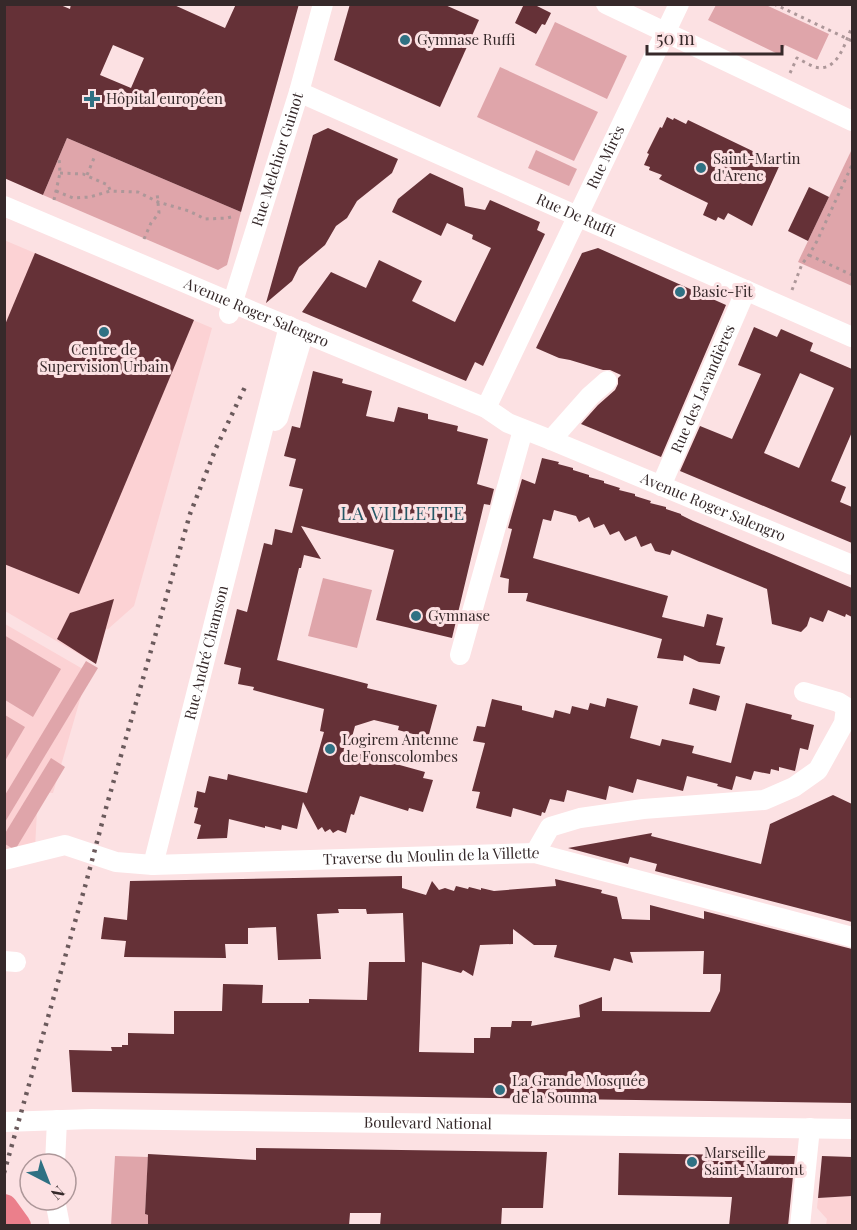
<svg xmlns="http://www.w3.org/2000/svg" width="857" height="1230" font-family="'Playfair Display',serif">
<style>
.built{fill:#fcd2d4}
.green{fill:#dfa5aa}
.building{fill:#653137;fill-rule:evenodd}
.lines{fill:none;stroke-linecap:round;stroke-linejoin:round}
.path{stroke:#ad9799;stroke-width:3;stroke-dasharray:3 4.5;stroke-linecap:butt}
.minor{stroke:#fff;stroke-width:20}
.highway{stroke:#eb7f8b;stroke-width:28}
.rail{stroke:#6b5a5c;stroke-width:4.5;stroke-dasharray:3 6;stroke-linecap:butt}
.poi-dot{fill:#2f7183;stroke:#fce1e3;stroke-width:2}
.labels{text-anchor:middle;stroke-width:6;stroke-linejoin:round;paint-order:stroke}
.poi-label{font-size:15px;fill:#36292a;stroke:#fce1e3;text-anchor:start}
.street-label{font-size:15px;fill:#36292a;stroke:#fce1e3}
.quarter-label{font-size:18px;letter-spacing:1.5px;fill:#235866;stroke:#fce1e3}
</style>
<rect width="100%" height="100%" fill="#fce1e3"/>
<g class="built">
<polygon points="4,240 212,328 134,606 108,629 106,629 96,664 5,611"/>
<polygon points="5,624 88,672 53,793 38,792 35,848 5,855"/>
<polygon points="852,1196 852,1225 826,1225 827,1219 817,1208 818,1198"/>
</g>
<g class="green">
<polygon points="760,4 764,6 766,5 829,34 817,60 785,45 780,55 708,20 716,5"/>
<polygon points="555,22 627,56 607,99 535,65"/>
<polygon points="500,67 598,112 574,161 477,117"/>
<polygon points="67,138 241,212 227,265 218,270 43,195"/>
<polygon points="852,149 852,286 798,262"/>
<polygon points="536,150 577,169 569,186 528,168"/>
<polygon points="323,578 372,590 357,648 308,636"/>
<polygon points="4,635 61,669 33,717 5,700"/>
<polygon points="86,661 98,668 5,822 5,795"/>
<polygon points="5,715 25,727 5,761"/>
<polygon points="51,758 65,767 15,850 5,844 4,835"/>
<polygon points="115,1156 148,1157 145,1214 148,1215 148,1225 111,1226"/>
</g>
<g class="building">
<path d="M4,4H58L70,9L71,4H172L225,28L236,4H299L241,212L67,138L43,195L4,178ZM113,45L144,58L131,88L100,75Z"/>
<polygon points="350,4 443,4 479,20 440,107 334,60"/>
<polygon points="524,4 533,4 551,13 545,25 542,24 536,34 515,23"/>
<polygon points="667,117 673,120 674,118 686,124 688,120 765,157 766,153 782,160 752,226 728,213 724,220 718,217 716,221 703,215 708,203 659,179 662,175 649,170 650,167 644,165 649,154 647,153 660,127 662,128"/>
<polygon points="328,128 398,159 392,173 357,201 347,218 336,226 325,245 299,267 292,281 266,303 313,135"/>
<polygon points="430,173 463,188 465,206 485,210 490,200 540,222 537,230 545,234 483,366 475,362 466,381 302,312 331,272 366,288 379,260 422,281 412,301 455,322 491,248 472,239 473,235 447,223 441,236 392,212 398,199"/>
<polygon points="809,187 829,197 808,241 788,231"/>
<polygon points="598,248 726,305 661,457 581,424 598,405 615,390 618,384 618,378 621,375 610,370 603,370 570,360 559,358 536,348 582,253"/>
<polygon points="35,253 194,320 79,594 4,564 4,327"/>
<path d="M754,327L777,337L781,329L813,343L810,351L852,369V432L831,481L846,487L840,502L852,507V543L680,471L700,426L732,439L761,374L738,365ZM800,373L834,388L799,468L764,453Z"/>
<polygon points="313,371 343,379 342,383 372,391 366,416 394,422 398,407 428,414 428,419 458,426 457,431 488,439 477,484 494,489 490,505 484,504 452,638 376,620 394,550 301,526 321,559 304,555 301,568 299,568 277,660 368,684 367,688 437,705 428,738 398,730 399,726 374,720 355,726 349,748 349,751 425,772 423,778 433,780 423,812 409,808 408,811 360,796 354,815 351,814 346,833 338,830 333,833 330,829 325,832 322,827 318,830 303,802 297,829 282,825 281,830 265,826 265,828 229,819 227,838 197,839 201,825 194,823 198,808 194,807 197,791 205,793 209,776 227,780 228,774 307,793 324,732 320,731 324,709 253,690 254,687 238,684 241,668 224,664 237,609 247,612 264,543 272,545 275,529 292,533 303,489 289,486 296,459 284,456 292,426 300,428"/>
<polygon points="542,458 559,462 558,464 573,468 573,470 589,475 589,477 604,481 604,483 620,488 619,490 635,494 635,496 651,501 650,503 666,507 666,509 681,514 681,515 693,521 852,588 852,617 846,614 845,617 828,610 823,622 810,617 807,626 801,632 772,624 767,589 672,550 670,555 655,551 651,543 641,547 636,536 625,541 619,531 610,535 604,524 594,528 589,517 579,522 576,516 554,510 551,521 543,519 533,558 668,596 662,617 704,627 707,614 723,618 716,645 725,647 720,664 699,662 684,655 683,661 657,658 662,639 526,601 528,593 508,593 509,579 500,577 512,529 508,528 522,479 535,484"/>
<polygon points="114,599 96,664 57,639 70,613"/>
<polygon points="693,688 720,696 716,711 689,704"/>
<polygon points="607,698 638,706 630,738 660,746 662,739 694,746 692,753 731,763 746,703 792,715 791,719 814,725 808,750 800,748 795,771 779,767 779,771 771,769 770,774 754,771 751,780 736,776 732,790 717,786 718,784 687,776 683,791 637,779 633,793 609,786 606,800 567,790 564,802 550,799 545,813 542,812 541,816 513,808 511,817 476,808 480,792 472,791 485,743 473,741 477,726 485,727 492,699 522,706 522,710 553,718 555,710 570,714 572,706 588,710 590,703 605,707"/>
<polygon points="833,795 852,804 852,922 655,871 657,864 630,857 628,864 568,848 652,833 651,836 761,864 770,824"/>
<path d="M402,876V888L426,895L432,881L439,890L445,888L454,891L456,886L468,889L469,887L481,890V888L494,891L556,886L555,879L602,890L601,893L617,897L622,919L650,920V905L704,919V911L852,949V1103L72,1092L69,1050L112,1051L111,1047H122V1045H128V1033L174,1034V1011H222L223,984L263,985L262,1003H309V999L367,1000L369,962H405L403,913L367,914L366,909H338L339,913L317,914L321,959L278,960L276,927L248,928V944H225L226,958L124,957L126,941L101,939L104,917L127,920L130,881ZM513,929L534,945H557L554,957L610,971L614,958L633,963L630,952L704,951L703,974H721L720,991L710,1012L602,1011V997L579,1005L580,1017L531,1026L532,1021H512L511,1027H491L490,1038H474V1053L419,1052L422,962L461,973L463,970L473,976L480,945L513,944Z"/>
<polygon points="256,1148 547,1152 543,1208 502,1208 501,1226 380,1226 381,1213 350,1213 349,1226 148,1226 148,1215 145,1214 148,1154 256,1160"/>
<polygon points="619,1153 795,1156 788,1226 729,1226 732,1197 618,1195"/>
<polygon points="822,1156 852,1157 852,1196 818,1198"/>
</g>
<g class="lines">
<g class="path">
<polyline points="774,4 852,41"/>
<path d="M790,73L797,58C803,61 809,65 815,67C838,73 845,42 852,27"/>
<polyline points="60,173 83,174 108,185 110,190"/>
<polyline points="87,175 94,158"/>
<polyline points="56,191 73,198 90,197 110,191 138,192 158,202 189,211 205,219 227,218 235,216"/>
<polyline points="54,200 60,173 59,157"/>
<polyline points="144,239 151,223 159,213 157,192"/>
<polyline points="809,255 852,275"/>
<polyline points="792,290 802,264 809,255 817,241 852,165"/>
</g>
<g class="minor">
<polyline points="606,4 852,121"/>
<path id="s1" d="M299,92L577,216L852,337"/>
<path id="s2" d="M4,206L261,315L486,408L508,423L551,440L852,565"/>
<path id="s3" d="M229,314L299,92L323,4"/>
<path id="s4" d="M486,408L679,4"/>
<polyline points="275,421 278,418 304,332"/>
<polyline points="551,440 590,396 607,381"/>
<path id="s5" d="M661,486L746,290"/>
<polyline points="460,655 523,430"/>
<polyline points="535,853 550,827 580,818 643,809 764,800 794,787 818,770 844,723 846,707 838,702 804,692"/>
<path id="s6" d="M4,860L65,845L116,862L153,865L535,853L852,937"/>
<path id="s7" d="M153,865L289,326"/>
<polyline points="4,961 16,962"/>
<path id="s8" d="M4,1122L92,1119L852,1129"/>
<polyline points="55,1164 57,1120"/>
<polyline points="55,1200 60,1226"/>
<polyline points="800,1226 810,1128"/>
</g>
<polyline class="highway" points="4,1208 17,1226"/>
<polyline class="rail" points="4,1173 86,883 106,808 190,514 216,448 245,387"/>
</g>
<g class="poi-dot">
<circle cx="405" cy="40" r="6"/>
<path d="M89 90h6v6h6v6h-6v6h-6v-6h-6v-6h6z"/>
<circle cx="701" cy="168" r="6"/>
<circle cx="680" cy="292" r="6"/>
<circle cx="104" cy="332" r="6"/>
<circle cx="416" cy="616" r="6"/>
<circle cx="330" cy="749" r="6"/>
<circle cx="500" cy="1090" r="6"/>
<circle cx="692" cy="1162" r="6"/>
</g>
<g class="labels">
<g class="poi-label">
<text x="417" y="45">Gymnase Ruffi</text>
<text x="106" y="104">Hôpital européen</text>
<text x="713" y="164">Saint-Martin<tspan x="713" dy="17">d'Arenc</tspan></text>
<text x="692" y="297">Basic-Fit</text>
<text x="104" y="355" text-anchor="middle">Centre de<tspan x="104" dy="17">Supervision Urbain</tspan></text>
<text x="428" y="621">Gymnase</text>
<text x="342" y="745">Logirem Antenne<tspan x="342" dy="17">de Fonscolombes</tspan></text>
<text x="512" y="1086">La Grande Mosquée<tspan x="512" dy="17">de la Sounna</tspan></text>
<text x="704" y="1158">Marseille<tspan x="704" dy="17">Saint-Mauront</tspan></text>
</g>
<g class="street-label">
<text dy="5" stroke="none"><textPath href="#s4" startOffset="278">Rue Mirès</textPath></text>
<text dy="5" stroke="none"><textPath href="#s3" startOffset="162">Rue Melchior Guinot</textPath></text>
<text dy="5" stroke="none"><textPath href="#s1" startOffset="303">Rue De Ruffi</textPath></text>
<text dy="5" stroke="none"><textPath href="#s2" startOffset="274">Avenue Roger Salengro</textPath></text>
<text dy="5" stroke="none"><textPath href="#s5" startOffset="106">Rue des Lavandières</textPath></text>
<text dy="5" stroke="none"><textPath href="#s2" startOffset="771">Avenue Roger Salengro</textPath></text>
<text dy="5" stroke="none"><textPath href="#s7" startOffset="219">Rue André Chamson</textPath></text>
<text dy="5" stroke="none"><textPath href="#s6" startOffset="432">Traverse du Moulin de la Villette</textPath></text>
<text dy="5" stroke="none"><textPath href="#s8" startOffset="424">Boulevard National</textPath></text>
</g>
<g class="quarter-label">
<text x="403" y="520">LA VILLETTE</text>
</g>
</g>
<rect width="857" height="1230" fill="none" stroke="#36292a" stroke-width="12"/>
<g transform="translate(48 1182) rotate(138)"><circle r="28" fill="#fce1e3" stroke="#ad9799" stroke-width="1.5"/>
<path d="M0-4.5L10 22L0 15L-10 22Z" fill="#2f7183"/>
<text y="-9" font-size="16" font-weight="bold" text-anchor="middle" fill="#36292a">N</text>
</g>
<path d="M647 45v9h135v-9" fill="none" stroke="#36292a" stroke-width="3"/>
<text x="656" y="45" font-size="18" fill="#36292a" stroke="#fce1e3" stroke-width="4.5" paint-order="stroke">50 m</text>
</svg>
